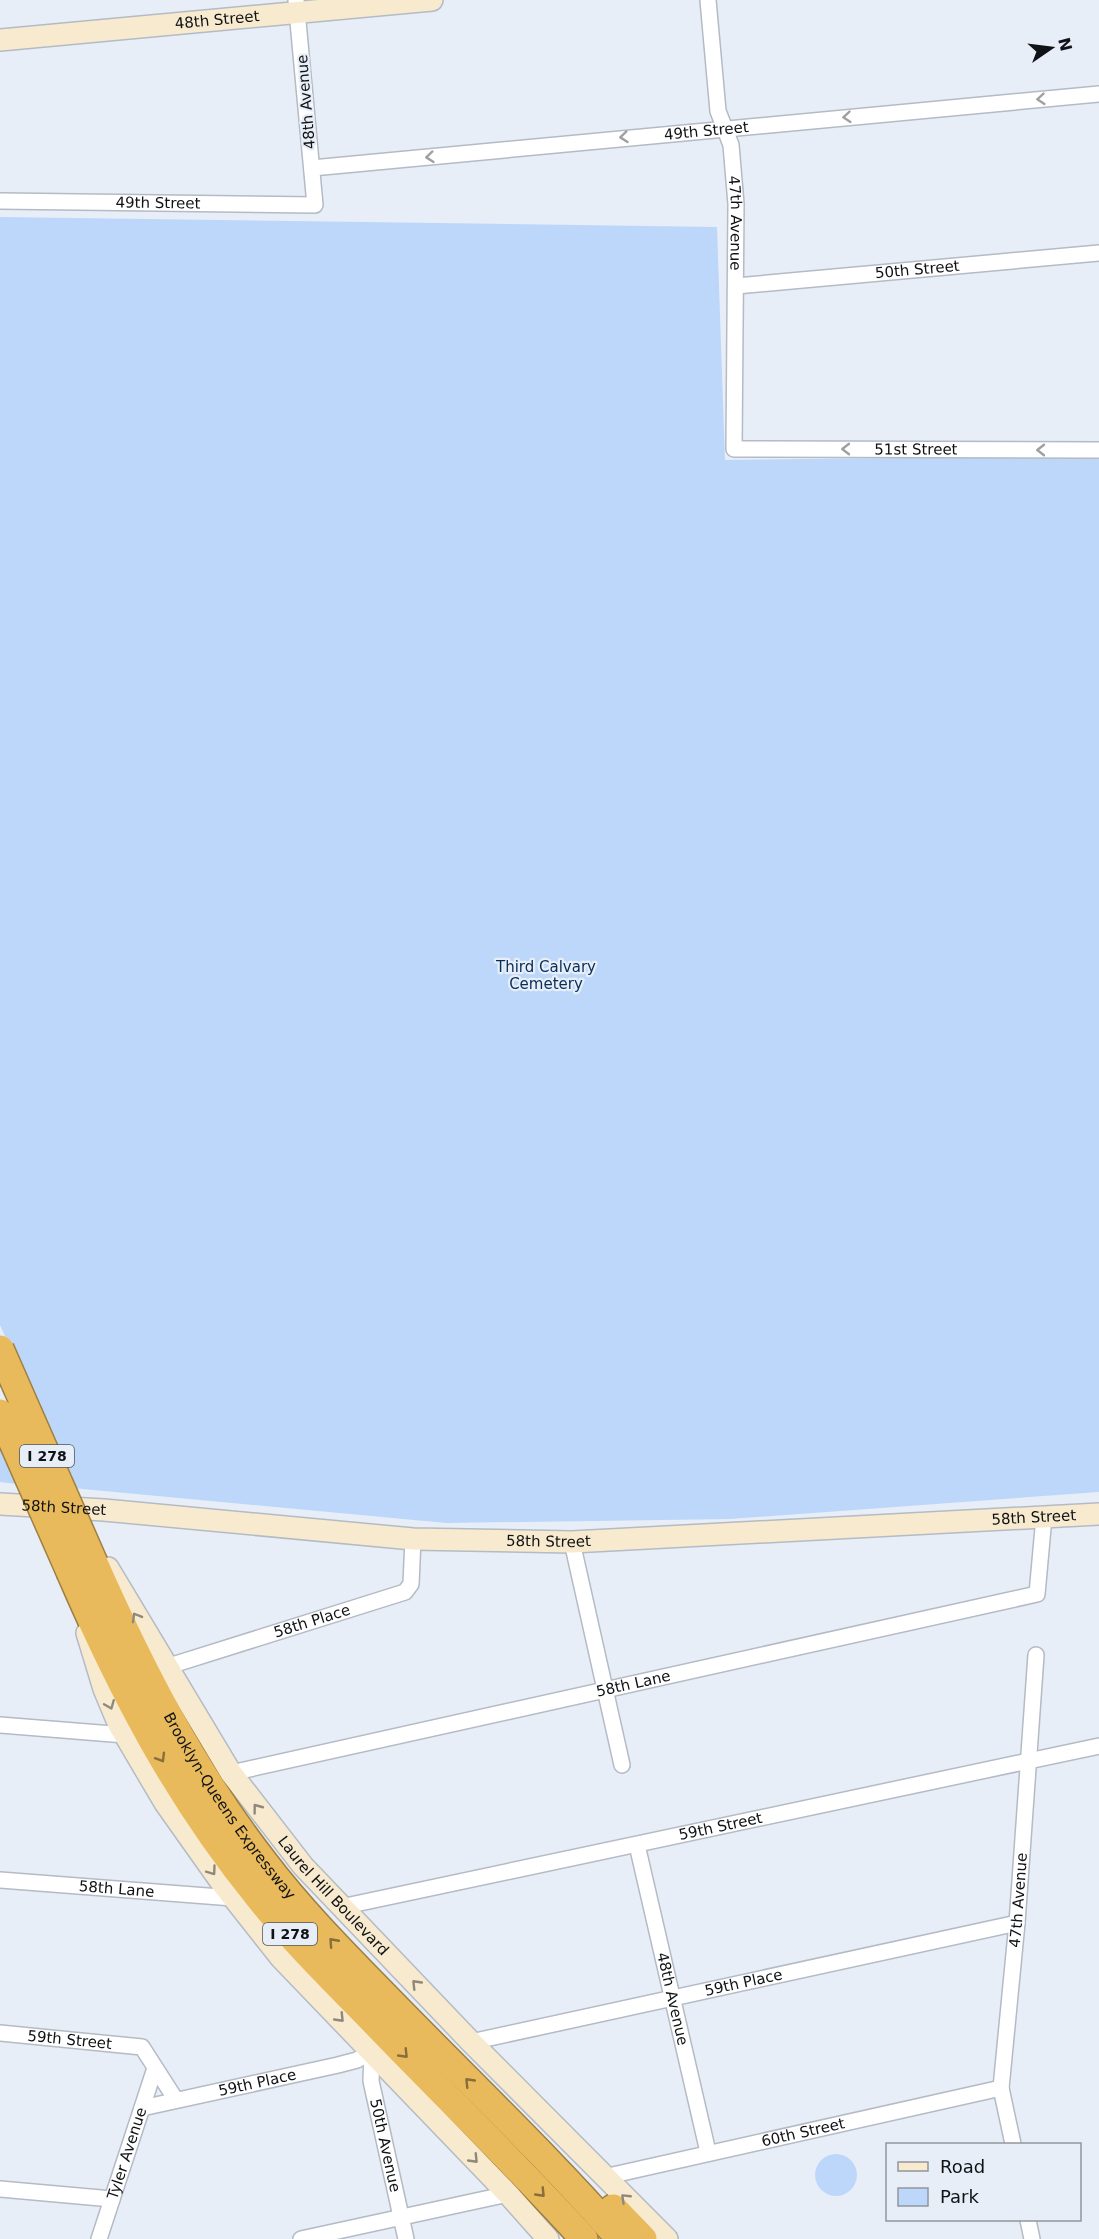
<svg xmlns="http://www.w3.org/2000/svg" width="1099" height="2239" font-family="'DejaVu Sans',sans-serif">
<style>
.green{fill:#bdd7fa}
.lines{fill:none;stroke-linecap:round;stroke-linejoin:round}
.street-casing{stroke:#b4bbc4;stroke-width:18}
.secondary-casing{stroke:#b4bbc4;stroke-width:24}
.highway-casing{stroke:#9d7f43;stroke-width:30}
.street{stroke:#fff;stroke-width:15}
.secondary{stroke:#f8eace;stroke-width:21}
.highway{stroke:#e9ba5c;stroke-width:27}
.highway-bridge-casing{stroke:#9d7f43;stroke-width:30;stroke-linecap:butt}
.highway-bridge{stroke:#e9ba5c;stroke-width:27}
.oneway{stroke:#9fa0a1}
.oneway2{stroke:#90897b}
.oneway3{stroke:#876e3c}
.labels{text-anchor:middle;stroke-width:4.5;stroke-linejoin:round;paint-order:stroke}
.shield{fill:#e7eef7;stroke:#505459;stroke-width:1.5}
.shield-label{font-size:14px;font-weight:bold;fill:#101215}
.street-label{font-size:15px;fill:#101215;stroke:#e7eef7}
.park-label{font-size:15px;fill:#072d59;stroke:#e7eef7}
</style>
<rect width="100%" height="100%" fill="#e7eef7"/>
<g class="green">
<polygon points="0,217 717,227 725,460 1099,456 1099,1492 730,1519 446,1523 72,1488 0,1325"/>
<polygon points="0,1428 25,1485 0,1482"/>
<circle cx="836" cy="2175" r="21"/>
</g>
<g class="lines">
<g class="street-casing">
<g id="street">
<path id="s1" d="M708,0L718,111L731,145L736,204L734,449L1099,450"/>
<path id="s2" d="M312,168L1099,94"/>
<path id="s3" d="M0,201L315,205L296,0"/>
<path id="s4" d="M736,286L1099,253"/>
<polyline points="572,1542 622,1765"/>
<path id="s5" d="M166,1667L405,1592L411,1584L413,1539"/>
<polyline points="0,1725 125,1735"/>
<path id="s6" d="M231,1773L1037,1594L1044,1517"/>
<path id="s7" d="M637,1845L708,2152"/>
<path id="s8" d="M0,1880L233,1898"/>
<path id="s9" d="M341,1907L1099,1746"/>
<path id="s10" d="M0,2033L142,2047L176,2100"/>
<path id="s11" d="M471,2042L1017,1923"/>
<path id="s12" d="M372,2051L371,2081L406,2239"/>
<path id="s13" d="M142,2108L338,2065L357,2060L372,2051"/>
<path id="s14" d="M1013,2144L1001,2088L1017,1923L1036,1655"/>
<path id="s15" d="M604,2177L1001,2088"/>
<polyline points="0,2189 112,2199"/>
<polyline points="1028,2220 1032,2239"/>
<path id="s16" d="M99,2239L155,2068"/>
<polyline points="301,2239 508,2194"/>
</g>
</g>
<g class="secondary-casing">
<g id="secondary">
<path id="s17" d="M0,40L432,0"/>
<path id="s18" d="M0,1504L104,1510L413,1539L572,1542L1099,1514"/>
<path id="s19" d="M108,1568L231,1773L303,1866L471,2042L667,2239"/>
<polyline points="87,1633 104,1689 119,1725 165,1803 221,1882 281,1958 508,2194 548,2239"/>
</g>
</g>
<g class="highway-casing">
<g id="highway">
<path id="s20" d="M94,1563C141,1669 193,1771 264,1862C302,1912 346,1956 389,2000C466,2079 547,2156 620,2239"/>
<path d="M71,1574C122,1692 177,1797 259,1898C294,1942 334,1981 373,2021C443,2094 516,2164 584,2239"/>
<polyline points="613,2208 643,2239"/>
</g>
</g>
<use href="#street" class="street"/>
<use href="#secondary" class="secondary"/>
<use href="#highway" class="highway"/>
<g class="highway-bridge-casing">
<g id="highway-bridge">
<polyline points="0,1349 94,1563"/>
<polyline points="0,1413 71,1574"/>
</g>
</g>
<use href="#highway-bridge" class="highway-bridge"/>
</g>
<defs><path id="oneway-chevron" d="M-2-3.5L2.5 0L-2 3.5" fill="none" stroke-width="1.6" stroke-linecap="round" stroke-linejoin="round" transform="scale(1.5)"/></defs>
<g class="oneway">
<use href="#oneway-chevron" transform="translate(1041 99) rotate(175)"/>
<use href="#oneway-chevron" transform="translate(847 117) rotate(175)"/>
<use href="#oneway-chevron" transform="translate(624 137) rotate(174)"/>
<use href="#oneway-chevron" transform="translate(430 157) rotate(174)"/>
<use href="#oneway-chevron" transform="translate(846 449) rotate(-180)"/>
<use href="#oneway-chevron" transform="translate(1041 450) rotate(-180)"/>
</g>
<g class="oneway2">
<use href="#oneway-chevron" transform="translate(136 1617) rotate(-120)"/>
<use href="#oneway-chevron" transform="translate(110 1705) rotate(68)"/>
<use href="#oneway-chevron" transform="translate(257 1808) rotate(-127)"/>
<use href="#oneway-chevron" transform="translate(212 1871) rotate(54)"/>
<use href="#oneway-chevron" transform="translate(416 1984) rotate(-134)"/>
<use href="#oneway-chevron" transform="translate(340 2018) rotate(46)"/>
<use href="#oneway-chevron" transform="translate(474 2159) rotate(46)"/>
<use href="#oneway-chevron" transform="translate(625 2198) rotate(-136)"/>
</g>
<g class="oneway3">
<use href="#oneway-chevron" transform="translate(161 1758) rotate(59)"/>
<use href="#oneway-chevron" transform="translate(333 1942) rotate(-132)"/>
<use href="#oneway-chevron" transform="translate(404 2054) rotate(46)"/>
<use href="#oneway-chevron" transform="translate(469 2082) rotate(-134)"/>
<use href="#oneway-chevron" transform="translate(541 2193) rotate(46)"/>
</g>
<g class="labels">
<g class="shield">
<rect x="20" y="1445" width="54" height="22" rx="4.5"/>
<rect x="263" y="1923" width="54" height="22" rx="4.5"/>
</g>
<g class="shield-label">
<text x="47" y="1461">I 278</text>
<text x="290" y="1939">I 278</text>
</g>
<g class="street-label">
<text dy="5" stroke="none"><textPath href="#s17" startOffset="218">48th Street</textPath></text>
<text transform="translate(306 102) rotate(-95)" y="5">48th Avenue</text>
<text dy="5" stroke="none"><textPath href="#s2" startOffset="396">49th Street</textPath></text>
<text dy="5" stroke="none"><textPath href="#s3" startOffset="158">49th Street</textPath></text>
<text dy="5" stroke="none"><textPath href="#s1" startOffset="226">47th Avenue</textPath></text>
<text dy="5" stroke="none"><textPath href="#s4" startOffset="182">50th Street</textPath></text>
<text dy="5" stroke="none"><textPath href="#s1" startOffset="634">51st Street</textPath></text>
<text dy="5" stroke="none"><textPath href="#s18" startOffset="64">58th Street</textPath></text>
<text dy="5" stroke="none"><textPath href="#s18" startOffset="1036">58th Street</textPath></text>
<text dy="5" stroke="none"><textPath href="#s18" startOffset="550">58th Street</textPath></text>
<text dy="5" stroke="none"><textPath href="#s5" startOffset="153">58th Place</textPath></text>
<text dy="5" stroke="none"><textPath href="#s6" startOffset="412">58th Lane</textPath></text>
<text dy="5" stroke="none"><textPath href="#s20" startOffset="279">Brooklyn-Queens Expressway</textPath></text>
<text dy="5" stroke="none"><textPath href="#s9" startOffset="388">59th Street</textPath></text>
<text dy="5" stroke="none"><textPath href="#s8" startOffset="117">58th Lane</textPath></text>
<text dy="5" stroke="none"><textPath href="#s19" startOffset="399">Laurel Hill Boulevard</textPath></text>
<text dy="5" stroke="none"><textPath href="#s14" startOffset="246">47th Avenue</textPath></text>
<text dy="5" stroke="none"><textPath href="#s11" startOffset="279">59th Place</textPath></text>
<text dy="5" stroke="none"><textPath href="#s7" startOffset="158">48th Avenue</textPath></text>
<text dy="5" stroke="none"><textPath href="#s10" startOffset="70">59th Street</textPath></text>
<text dy="5" stroke="none"><textPath href="#s13" startOffset="118">59th Place</textPath></text>
<text dy="5" stroke="none"><textPath href="#s15" startOffset="204">60th Street</textPath></text>
<text dy="5" stroke="none"><textPath href="#s12" startOffset="96">50th Avenue</textPath></text>
<text dy="5" stroke="none"><textPath href="#s16" startOffset="90">Tyler Avenue</textPath></text>
</g>
<g class="park-label">
<text x="546" y="972">Third Calvary<tspan x="546" dy="17">Cemetery</tspan></text>
</g>
</g>
<rect x="886" y="2143" width="195" height="78" fill="#e7eef7" stroke="#91969d" stroke-width="1.5"/>
<rect x="898" y="2162" width="30" height="9" fill="#f8eace" stroke="#91969d" stroke-width="1.5"/>
<text x="940" y="2173" font-size="18" fill="#101215">Road</text>
<rect x="898" y="2188" width="30" height="18" fill="#bdd7fa" stroke="#91969d" stroke-width="1.5"/>
<text x="940" y="2203" font-size="18" fill="#101215">Park</text>
<g transform="translate(1051 48) rotate(76)" stroke="#e7eef7" stroke-width="4.5" paint-order="stroke">
<path d="M0-4.5L10 22L0 15L-10 22Z" fill="#101215"/>
<text y="-9" font-size="16" font-weight="bold" text-anchor="middle" fill="#101215">N</text>
</g>
</svg>
